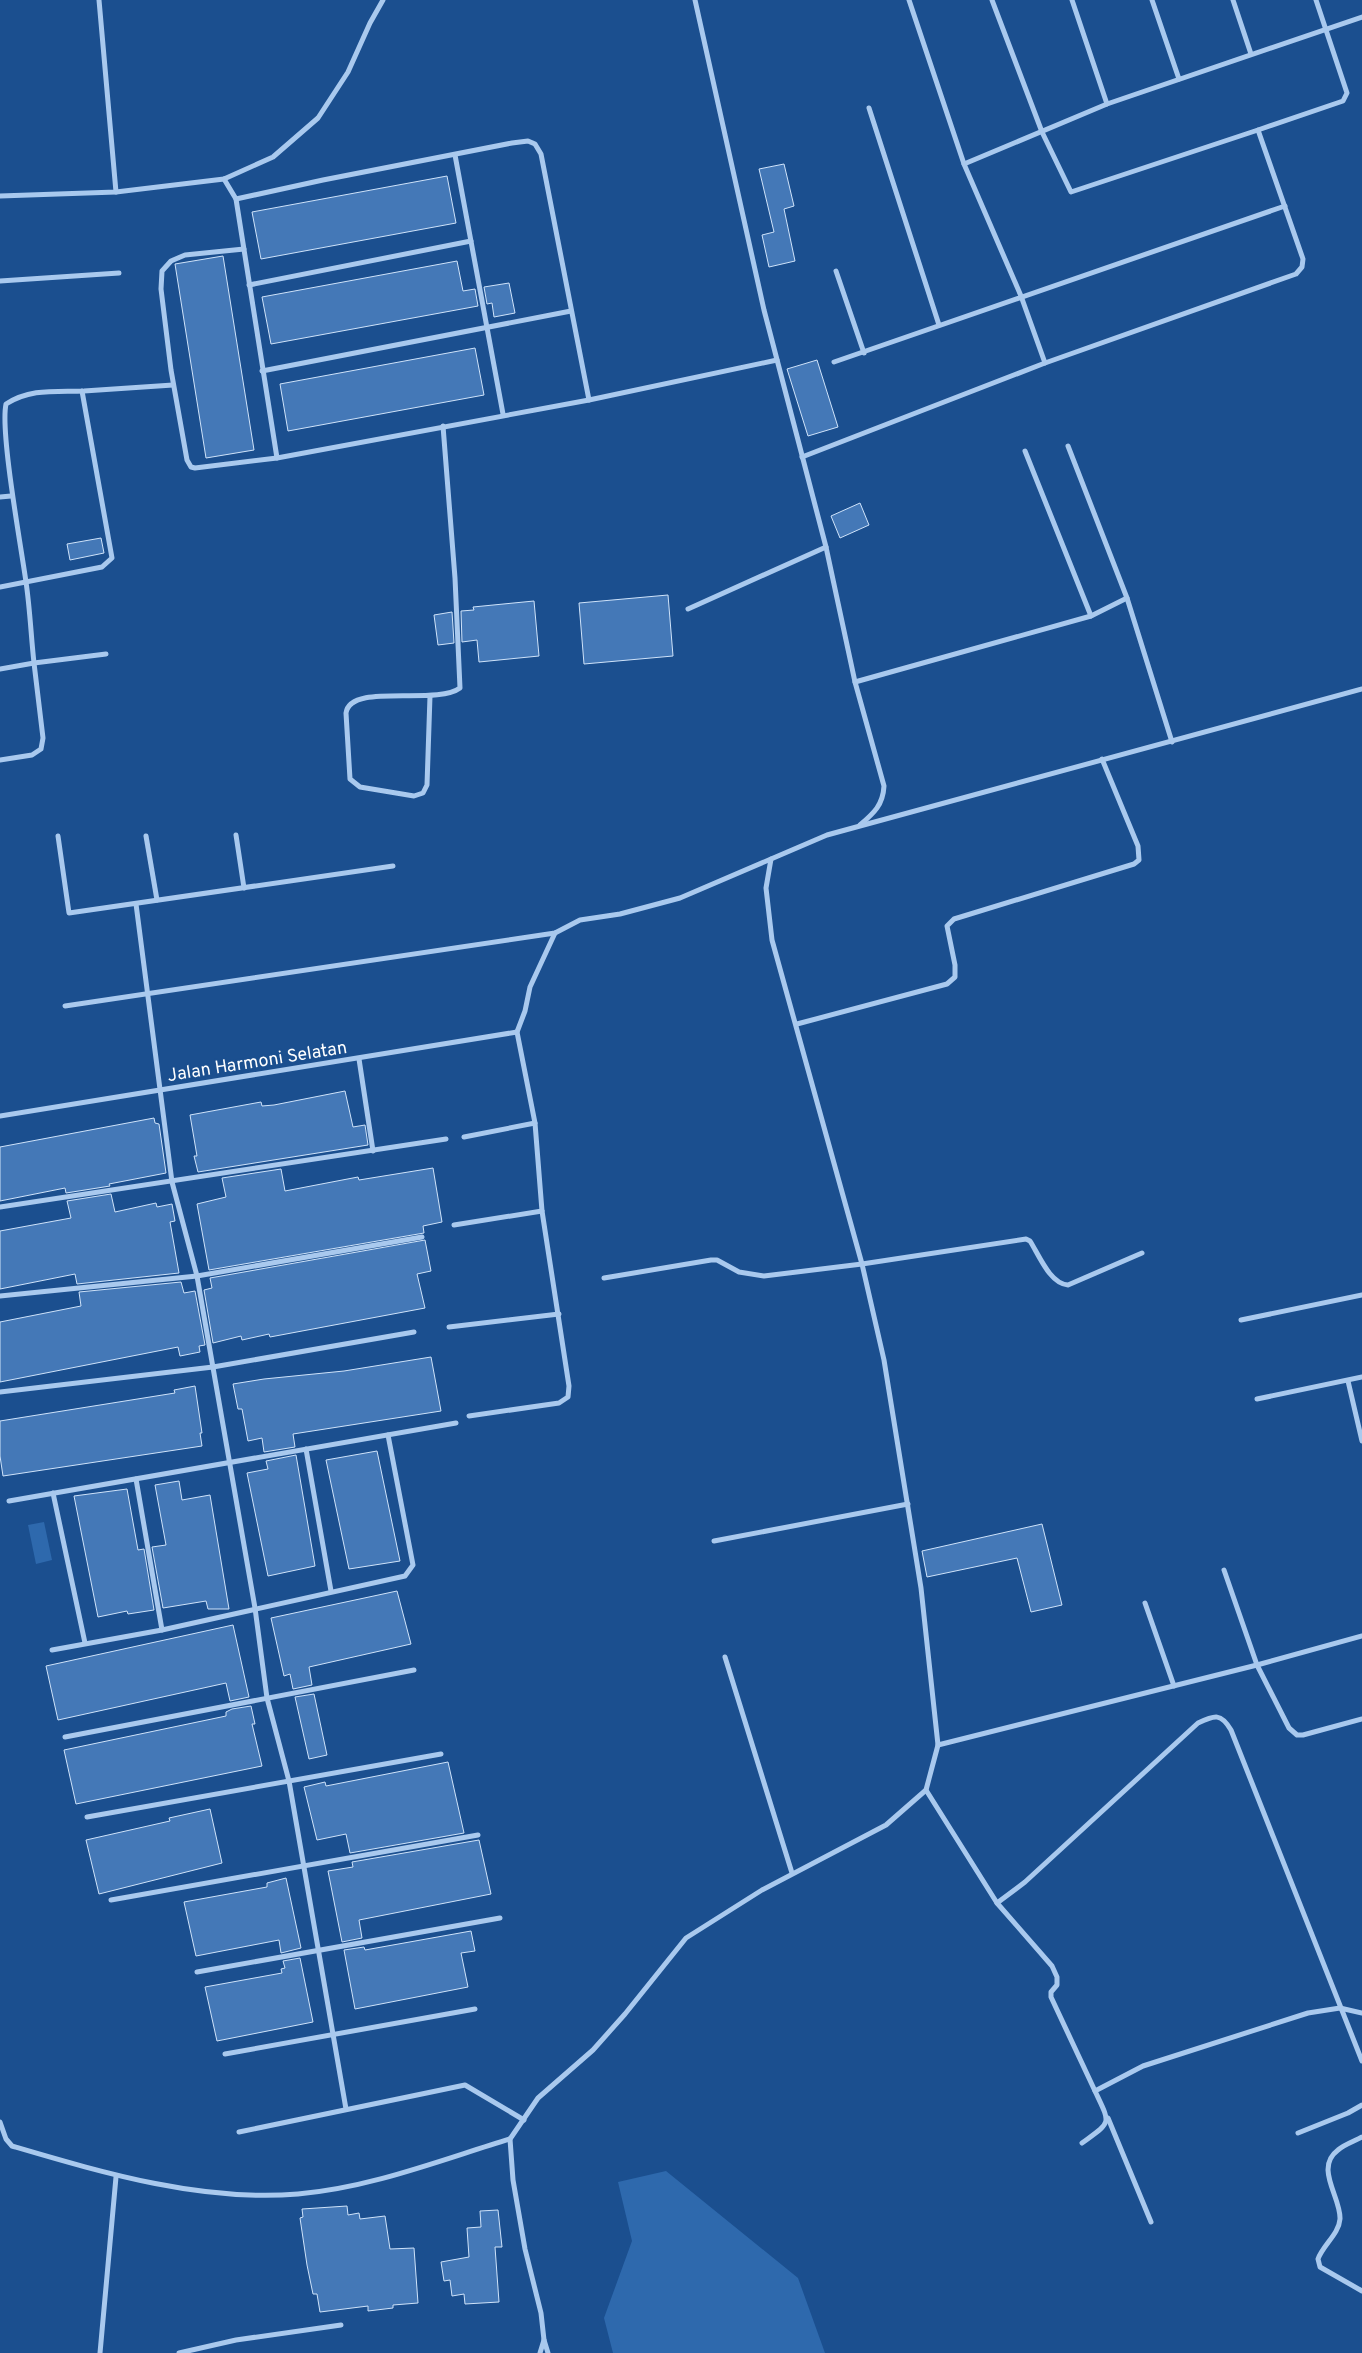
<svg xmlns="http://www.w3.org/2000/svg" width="1362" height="2353" font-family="Overpass,sans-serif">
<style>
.green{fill:#2e69ad}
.building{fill:#4478b7;stroke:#cfe3fa}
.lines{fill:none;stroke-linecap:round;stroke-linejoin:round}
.minor{stroke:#a9c9ee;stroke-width:5}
.labels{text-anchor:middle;stroke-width:4;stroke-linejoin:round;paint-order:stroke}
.street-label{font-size:18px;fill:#fff;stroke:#1b4f8f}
</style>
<rect width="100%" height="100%" fill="#1b4f8f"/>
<g class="green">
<polygon points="44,1522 52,1560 36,1564 28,1525"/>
<polygon points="666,2171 798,2278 825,2353 613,2353 604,2318 632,2241 618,2182"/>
</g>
<g class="building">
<polygon points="784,164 794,206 784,209 795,261 769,267 762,235 774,232 759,169"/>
<polygon points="447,176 456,223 261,259 252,212"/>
<polygon points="223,256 254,450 206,458 175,264"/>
<polygon points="457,261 463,291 475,289 478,306 271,344 262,297"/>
<polygon points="509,283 515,313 494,317 492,303 487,304 484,287"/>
<polygon points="475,348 484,395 288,431 280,384"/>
<polygon points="817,360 838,427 808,436 787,369"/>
<polygon points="860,503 869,525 840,538 831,516"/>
<polygon points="101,538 104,553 70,560 67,544"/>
<polygon points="668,595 673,656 584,664 579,603"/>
<polygon points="534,601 539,656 479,662 477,640 462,642 461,611 474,610 473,607"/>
<polygon points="452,612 454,643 438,645 434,615"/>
<polygon points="345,1091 353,1127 365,1125 368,1145 198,1172 194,1156 197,1156 190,1115 261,1102 262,1106 274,1105"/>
<polygon points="154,1118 155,1123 159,1124 166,1173 109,1184 110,1186 66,1193 65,1188 0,1201 0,1147"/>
<polygon points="433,1168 442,1222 423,1226 424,1233 209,1270 197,1204 226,1197 222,1178 281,1169 285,1191 358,1177 359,1180"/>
<polygon points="111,1194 115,1212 156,1203 157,1207 172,1204 175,1221 170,1222 179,1273 77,1284 75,1274 0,1289 0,1231 71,1218 67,1201"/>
<polygon points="425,1240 431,1271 417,1274 425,1308 270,1337 269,1334 242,1340 241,1336 213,1343 204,1290 212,1288 210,1278"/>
<polygon points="181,1282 184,1293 195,1291 205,1345 199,1346 200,1352 180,1356 178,1347 0,1382 0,1322 81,1306 79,1292"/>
<polygon points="431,1357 441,1411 293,1434 295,1447 264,1452 262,1438 248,1441 242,1409 238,1409 233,1384 264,1379 344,1371"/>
<polygon points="195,1386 202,1433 200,1433 202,1446 3,1476 0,1456 0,1421 175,1393 174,1390"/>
<polygon points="377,1451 400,1561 349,1569 326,1460"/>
<polygon points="296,1455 315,1566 268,1576 247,1473 268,1469 266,1461"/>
<polygon points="179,1481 182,1500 210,1495 229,1609 208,1609 206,1601 163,1608 152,1547 166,1545 155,1485"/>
<polygon points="127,1489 138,1550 144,1549 154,1610 128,1614 127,1611 98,1617 74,1496"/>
<polygon points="1042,1524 1062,1605 1031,1612 1017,1558 927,1577 922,1551"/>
<polygon points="397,1591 411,1644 309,1667 312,1685 293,1689 290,1674 284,1676 271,1618"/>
<polygon points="233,1625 249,1697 230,1701 226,1683 58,1720 46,1666"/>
<polygon points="314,1694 327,1755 309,1759 295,1697"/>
<polygon points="251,1706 255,1724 252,1724 262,1766 76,1804 64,1750 226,1716 226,1712 232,1709"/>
<polygon points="448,1762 464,1833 350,1853 346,1834 317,1840 304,1787 325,1782 326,1786"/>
<polygon points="210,1809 222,1863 99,1894 86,1840 170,1821 169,1818"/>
<polygon points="479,1840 491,1894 359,1920 362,1938 342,1942 328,1871 353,1867 352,1862"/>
<polygon points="286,1878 301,1948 281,1953 279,1940 196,1956 184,1902 267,1887 267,1883"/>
<polygon points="471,1931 475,1951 461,1953 468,1987 355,2009 344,1950 364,1947 365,1950"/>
<polygon points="300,1958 313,2022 217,2041 205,1987 282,1973 281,1969 285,1968 283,1961"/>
<polygon points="347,2206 348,2215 359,2213 360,2219 385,2216 390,2249 414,2248 418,2303 393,2305 393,2308 368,2311 368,2306 320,2312 317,2294 313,2294 307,2265 300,2218 303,2217 302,2209"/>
<polygon points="498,2210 502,2247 495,2247 499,2302 465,2304 464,2294 452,2296 450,2280 444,2281 441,2262 469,2257 467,2228 481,2227 480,2211"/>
</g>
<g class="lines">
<g class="minor">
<polyline points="99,0 116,192"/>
<path d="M695,0L764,310L826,547L855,682L884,786C883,805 874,813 860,825"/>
<polyline points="992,0 1042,132 1071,192 1258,130"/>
<polyline points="1072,0 1107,104"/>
<polyline points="1152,0 1179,79"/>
<polyline points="1233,0 1251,54"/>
<polyline points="869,108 939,325"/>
<polyline points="455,155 503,414"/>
<polyline points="964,164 1107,104 1362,17"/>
<polyline points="224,179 236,199 277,458"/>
<polyline points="0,196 116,192 224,179 273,157 318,118 348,72 370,23 383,0"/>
<polyline points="236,199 323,180 512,143 528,141 535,144 541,154 589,400"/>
<polyline points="244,249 185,255 171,261 162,271 161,289 171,370 187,460 191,467 195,468 277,458 589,400 777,360"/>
<polyline points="836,271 864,353"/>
<polyline points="0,281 119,273"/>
<polyline points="249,285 471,241"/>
<polyline points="834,362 1285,206"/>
<polyline points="1045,363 1296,274 1302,267 1303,259 1258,130 1343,101 1347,93 1316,0"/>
<polyline points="262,371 571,311"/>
<polyline points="1068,446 1127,598 1172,742"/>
<polyline points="1025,451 1091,616"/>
<polyline points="802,457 1045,363 1021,296 964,164 909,0"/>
<polyline points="0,497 11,496"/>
<polyline points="0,587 102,567 112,558 82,391"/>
<polyline points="688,609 826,547"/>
<path d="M0,669L34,663C31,636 30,609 26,582C21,546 0,432 6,404C31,388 56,392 84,391C114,389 143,387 173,385"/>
<polyline points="855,682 1091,616 1127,598"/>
<path d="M430,696L427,785L423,793L414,796L360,787L350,779L346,713C350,682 436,706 460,688L455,578L443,426"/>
<polyline points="0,760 32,755 41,749 43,738 34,663 106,654"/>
<polyline points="236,835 244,888"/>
<polyline points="58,836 69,913 393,866"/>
<polyline points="146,836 157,900"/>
<polyline points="136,904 172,1182 197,1276 255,1608 267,1698 289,1781 346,2109"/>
<polyline points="65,1006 555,933 580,920 620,914 680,898 771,859"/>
<polyline points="797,1024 947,984 955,977 955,965 947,926 954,919 1134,864 1139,860 1138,846 1102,759"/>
<polyline points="359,1059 373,1151"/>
<polyline points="0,1116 517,1032"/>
<polyline points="464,1137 535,1123"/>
<polyline points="0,1207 446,1139"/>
<polyline points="454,1225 542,1211"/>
<path d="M604,1278L711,1260H717L739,1272L764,1276L862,1264L1026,1239L1030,1241C1039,1255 1050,1284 1068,1285L1142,1253"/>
<polyline points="0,1296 197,1276 422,1237"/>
<polyline points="1241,1320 1362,1295"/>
<polyline points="449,1327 559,1314"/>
<polyline points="1348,1381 1362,1441"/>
<polyline points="0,1392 213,1367 414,1332"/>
<polyline points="1257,1399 1362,1377"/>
<polyline points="469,1416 559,1403 568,1397 569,1386 542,1211 535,1123 517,1032 525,1011 530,987 555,933"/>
<polyline points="306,1449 331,1591"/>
<polyline points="136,1479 162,1630"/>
<polyline points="53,1493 85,1643"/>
<polyline points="9,1501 456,1423"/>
<polyline points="714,1541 908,1504"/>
<polyline points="1224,1570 1257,1665 1289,1728 1297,1735 1303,1735 1362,1719"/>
<polyline points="1145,1603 1174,1686"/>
<polyline points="52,1650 162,1630 405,1576 413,1565 388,1435"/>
<polyline points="725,1657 792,1873"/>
<polyline points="65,1737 414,1670"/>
<polyline points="938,1745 1257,1665 1362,1636"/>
<polyline points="926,1790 997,1903 1052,1966 1057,1977 1057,1985 1051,1992 1051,1997 1095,2091"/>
<polyline points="87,1817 441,1754"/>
<polyline points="111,1900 478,1835"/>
<path d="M997,1903L1025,1882L1198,1723C1215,1715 1221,1713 1231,1730L1362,2061"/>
<polyline points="197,1972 500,1918"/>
<polyline points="225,2054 475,2009"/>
<polyline points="1108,2118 1151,2222"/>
<path d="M0,2122L6,2139L12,2146C104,2173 201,2202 298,2194C370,2188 441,2160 510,2139"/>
<polyline points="239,2132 465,2085 524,2120"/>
<polyline points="1298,2133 1348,2113 1362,2105"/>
<path d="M1362,2137C1355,2141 1345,2144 1338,2150C1314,2168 1341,2197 1340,2219C1339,2234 1323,2245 1318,2259L1320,2267L1362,2291"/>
<path d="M1082,2143C1112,2121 1111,2125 1095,2091L1143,2066L1308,2013L1340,2008L1362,2013"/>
<polyline points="544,2340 548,2353"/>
<polyline points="100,2353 116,2177"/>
<polyline points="179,2353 236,2340 341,2325"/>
<polyline points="540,2353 544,2340 541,2313 525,2249 513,2180 510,2139 538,2098 593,2050 625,2014 686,1938 762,1890 886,1825 926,1790 938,1745 921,1588 884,1360 862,1264 772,940 766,888 771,859 827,835 1362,689"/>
</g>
</g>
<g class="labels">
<g class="street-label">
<text transform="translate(257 1061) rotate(-9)" y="6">Jalan Harmoni Selatan</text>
</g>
</g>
</svg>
